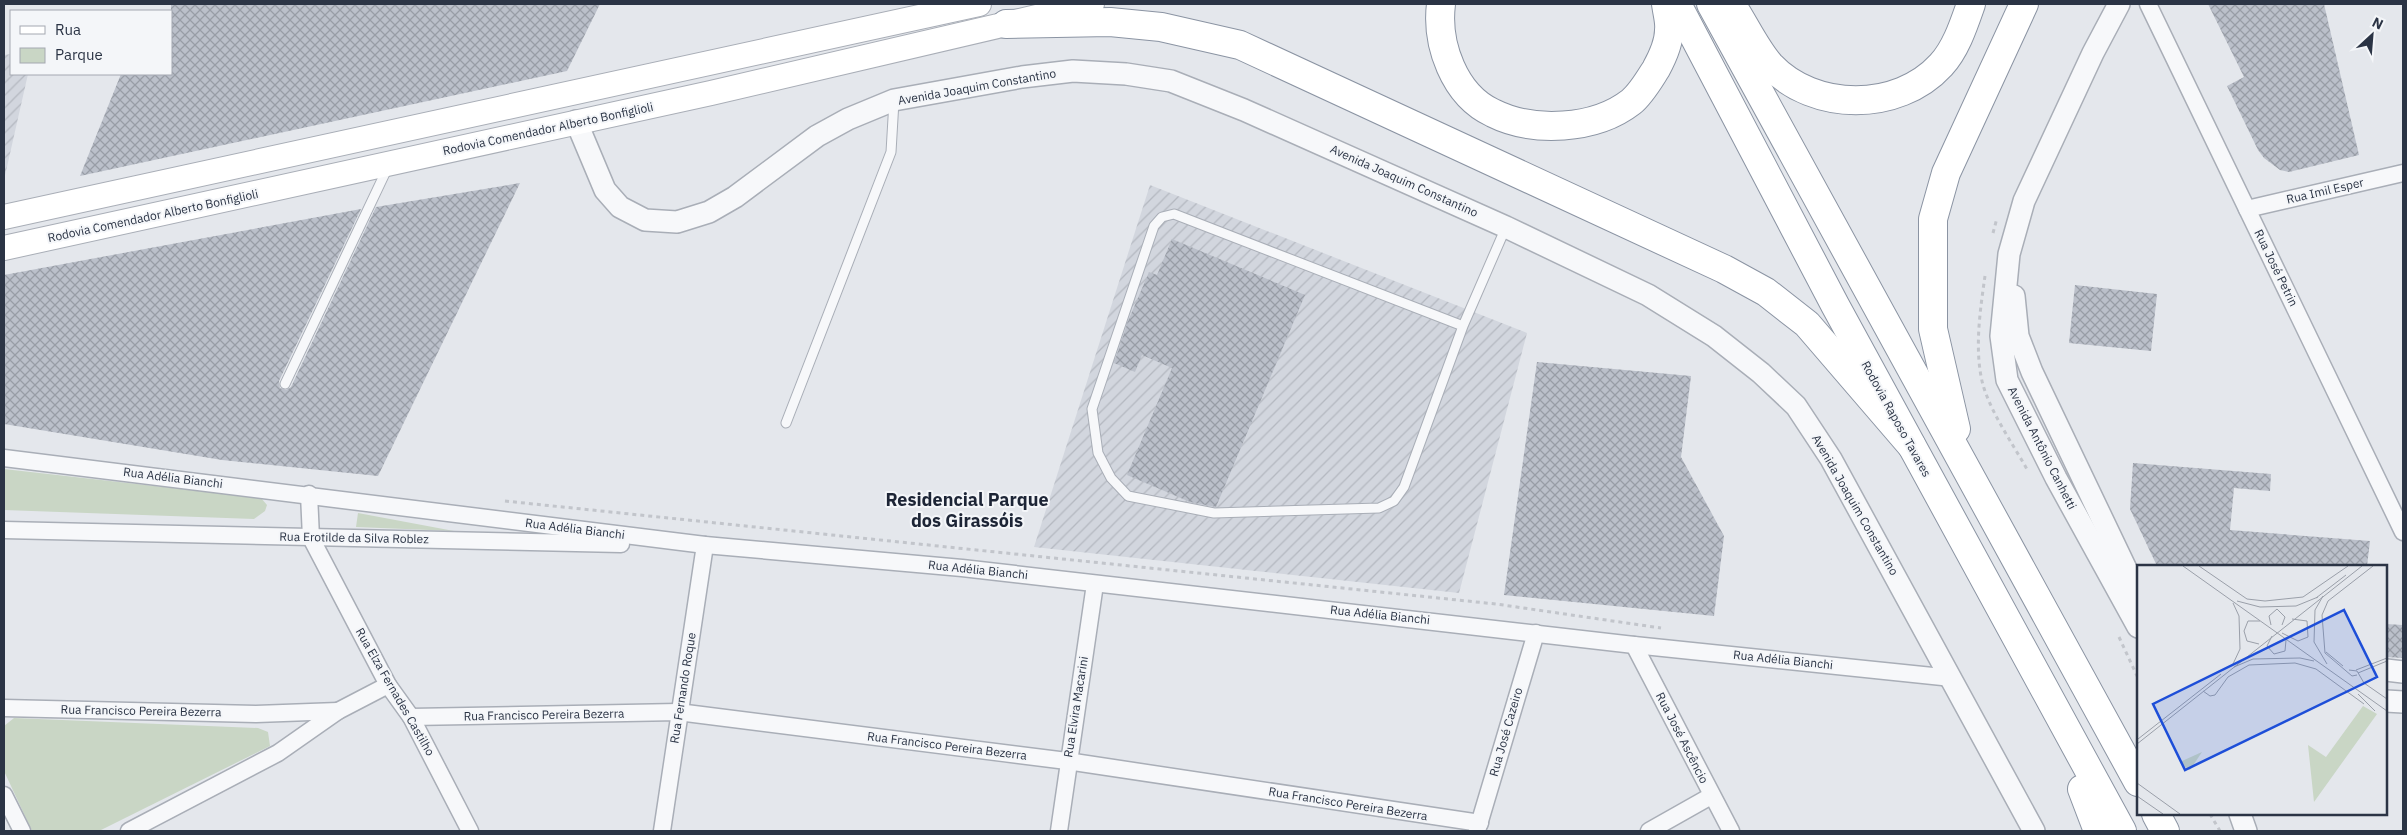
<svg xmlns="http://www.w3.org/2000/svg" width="2407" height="835" font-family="'IBM Plex Sans',sans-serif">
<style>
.industrial{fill:url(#industrial-furrows)}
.green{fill:#c9d6c5}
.building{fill:url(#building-cross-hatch)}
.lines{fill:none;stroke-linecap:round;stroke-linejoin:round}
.service-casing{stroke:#a9aeb7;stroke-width:11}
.minor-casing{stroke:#a9aeb7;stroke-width:19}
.tertiary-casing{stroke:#a9aeb7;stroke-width:24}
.secondary-casing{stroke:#a9aeb7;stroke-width:26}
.motorway-casing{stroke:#8b94a3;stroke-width:30}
.path{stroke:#c2c5cb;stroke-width:3;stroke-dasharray:4 4;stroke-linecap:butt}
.service{stroke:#f7f8fa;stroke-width:9}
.minor{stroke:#f7f8fa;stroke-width:16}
.tertiary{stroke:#f7f8fa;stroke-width:21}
.secondary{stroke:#fff;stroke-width:24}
.motorway{stroke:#fff;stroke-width:28}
.labels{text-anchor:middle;stroke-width:4;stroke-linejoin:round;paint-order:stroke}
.street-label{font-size:12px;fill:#2b3445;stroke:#f4f6f9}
.district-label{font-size:18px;font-weight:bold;fill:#1d2536;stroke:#f4f6f9}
.inset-road{fill:none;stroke:#9a9fa9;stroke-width:1}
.view{fill:#1d4ed8;fill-opacity:0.15;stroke:#1d4ed8;stroke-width:2.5}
.inset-edge{fill:none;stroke:#2b3445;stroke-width:2.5}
</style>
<defs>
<pattern id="industrial-furrows" width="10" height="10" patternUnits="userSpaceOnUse" patternTransform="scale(1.25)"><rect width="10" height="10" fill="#d2d6de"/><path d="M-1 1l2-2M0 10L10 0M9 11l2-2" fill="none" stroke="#b4b8c0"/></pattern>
<pattern id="building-cross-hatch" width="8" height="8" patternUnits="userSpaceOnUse" patternTransform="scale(1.25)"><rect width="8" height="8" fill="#bbc0ca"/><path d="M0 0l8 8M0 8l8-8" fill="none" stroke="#989da6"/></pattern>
</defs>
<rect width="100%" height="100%" fill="#e4e7ec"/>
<g class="industrial">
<polygon points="11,54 11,74 28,74 4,180 4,55"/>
<polygon points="1150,185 1527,333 1459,593 1034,547"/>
</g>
<g class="green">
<polygon points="4,469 261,498 267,505 265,511 254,519 4,510"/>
<polygon points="358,513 454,531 356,527"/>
<polygon points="14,718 258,728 268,732 270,746 99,831 32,831 4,771 4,726"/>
</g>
<g class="building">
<polygon points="171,4 600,4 567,71 80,176 121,74 171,74"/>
<polygon points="2208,4 2324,4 2359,155 2289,172 2280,170 2264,158 2258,150 2227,86 2244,77"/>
<polygon points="520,183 378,476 222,460 4,424 4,275 361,209 279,381 280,388 286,390 291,387 376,207"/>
<polygon points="1172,239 1305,295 1216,507 1190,502 1127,475 1172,368 1142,355 1135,372 1114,363 1128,321 1149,272 1157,275"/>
<polygon points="2075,285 2157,294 2151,351 2069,343"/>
<polygon points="1537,362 1691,376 1681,457 1724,536 1714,616 1504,595"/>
<polygon points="2133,463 2271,474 2270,491 2234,488 2230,530 2370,541 2367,566 2157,566 2130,509"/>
<polygon points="2386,624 2403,625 2403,658 2386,657"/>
</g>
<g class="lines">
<g class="service-casing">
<g id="service">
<polyline points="1463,326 1174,214 1162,217 1154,226 1092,409 1098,453 1111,478 1128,496 1214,513 1379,508 1394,501 1404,487 1463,326 1506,227"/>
<polyline points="285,384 388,167"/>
<polyline points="786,423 891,152 894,101"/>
</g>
</g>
<g class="minor-casing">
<g id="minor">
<polyline points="2148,4 2403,532"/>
<polyline points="2247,209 2403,173"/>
<polyline points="4,458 705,545 962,568 1634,645 1952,678"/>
<polyline points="309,494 311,538 388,685 411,717 470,831"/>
<polyline points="4,530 621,544"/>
<polyline points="1634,645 1731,831"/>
<polyline points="4,708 256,714 338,711"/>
<polyline points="411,717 678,712 1067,761 1480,823"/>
<polyline points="4,795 22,831"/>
<polyline points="129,831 278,753 338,711 388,685"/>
<polyline points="662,831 705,545"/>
<polyline points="1059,831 1095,584"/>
<polyline points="1477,831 1536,633"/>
<polyline points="1649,831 1711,796"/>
</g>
</g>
<g class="tertiary-casing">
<g id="tertiary">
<polyline points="2119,4 2093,53 2024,201 2009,254 2001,336 2007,380 2056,478 2138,627"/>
<polyline points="576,121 605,190 620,207 645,220 677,222 709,212 735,197 817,136 848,119 894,100 1022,77 1073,71 1126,74 1171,81 1244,110 1506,227 1648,295 1714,336 1761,373 1796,406 1831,459 2034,831"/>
<polyline points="2014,296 2018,336 2032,372 2138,594"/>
<polyline points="2386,670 2403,672"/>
<polyline points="2386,701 2403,702"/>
<polyline points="2240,814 2246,831"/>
</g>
</g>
<g class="secondary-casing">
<g id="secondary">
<polyline points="4,217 979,4"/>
<polyline points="4,248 711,93 1092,4"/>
</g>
</g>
<g class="motorway-casing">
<g id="motorway">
<path d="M1441,4C1436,44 1454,95 1493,113C1533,133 1595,130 1631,102C1641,94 1649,80 1656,69C1662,58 1669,43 1669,30C1670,22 1667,12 1666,4"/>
<polyline points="1677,4 1835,305 2122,831"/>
<polyline points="1711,4 2138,782"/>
<path d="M1731,4C1744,23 1755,48 1770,65C1814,112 1898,112 1941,65C1956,49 1964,24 1971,4"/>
<polyline points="1006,24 1110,22 1161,27 1240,45 1724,269 1766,292 1807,324 1911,445"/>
<polyline points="1956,429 1933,329 1933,219 1946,173 2024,4"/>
<polyline points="2082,789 2098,831"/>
<polyline points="2156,814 2165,831"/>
</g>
</g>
<g class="path">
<polyline points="1993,233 1997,218"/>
<path d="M1985,276C1980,311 1974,351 1983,385C1992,415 2013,444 2028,471"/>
<polyline points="505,501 1496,604 1661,628"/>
<polyline points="2119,637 2138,678"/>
<polyline points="2210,814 2220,831"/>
</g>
<use href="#service" class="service"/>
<use href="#minor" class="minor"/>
<use href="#tertiary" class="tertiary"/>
<use href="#secondary" class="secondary"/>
<use href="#motorway" class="motorway"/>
</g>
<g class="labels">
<g class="street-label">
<text transform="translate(977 87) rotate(-10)" y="4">Avenida Joaquim Constantino</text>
<text transform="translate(548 129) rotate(-12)" y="4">Rodovia Comendador Alberto Bonfiglioli</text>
<text transform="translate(1404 181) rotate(24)" y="4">Avenida Joaquim Constantino</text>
<text transform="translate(2325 191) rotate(-13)" y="4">Rua Imil Esper</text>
<text transform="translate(153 216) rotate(-12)" y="4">Rodovia Comendador Alberto Bonfiglioli</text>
<text transform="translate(2276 268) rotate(64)" y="4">Rua José Petrin</text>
<text transform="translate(1896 419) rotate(61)" y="4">Rodovia Raposo Tavares</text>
<text transform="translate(2042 448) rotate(63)" y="4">Avenida Antônio Canhetti</text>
<text transform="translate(173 478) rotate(7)" y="4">Rua Adélia Bianchi</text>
<text transform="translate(1855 505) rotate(60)" y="4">Avenida Joaquim Constantino</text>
<text transform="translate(575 529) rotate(7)" y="4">Rua Adélia Bianchi</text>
<text transform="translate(354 538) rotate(1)" y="4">Rua Erotilde da Silva Roblez</text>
<text transform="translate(978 570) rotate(6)" y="4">Rua Adélia Bianchi</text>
<text transform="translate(1380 615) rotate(6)" y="4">Rua Adélia Bianchi</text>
<text transform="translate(1783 660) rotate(6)" y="4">Rua Adélia Bianchi</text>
<text transform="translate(683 688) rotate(-81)" y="4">Rua Fernando Roque</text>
<text transform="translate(395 692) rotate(60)" y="4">Rua Elza Fernades Castilho</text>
<text transform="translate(1076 707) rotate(-81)" y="4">Rua Elvira Macarini</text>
<text transform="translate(141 711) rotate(1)" y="4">Rua Francisco Pereira Bezerra</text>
<text transform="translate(544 715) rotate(-1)" y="4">Rua Francisco Pereira Bezerra</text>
<text transform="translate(1506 732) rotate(-74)" y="4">Rua José Cazeiro</text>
<text transform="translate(1682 738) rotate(63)" y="4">Rua José Ascêncio</text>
<text transform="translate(947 746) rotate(7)" y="4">Rua Francisco Pereira Bezerra</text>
<text transform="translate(1348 804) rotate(9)" y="4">Rua Francisco Pereira Bezerra</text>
</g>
<g class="district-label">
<text x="967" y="506">Residencial Parque<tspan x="967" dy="21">dos Girassóis</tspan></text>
</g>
</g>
<g transform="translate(2137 565)">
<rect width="250" height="250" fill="#e4e7ec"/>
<path d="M65,187L53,205L44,199L45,196Z" fill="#c9d6c5"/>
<path d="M226,141L240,149L177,237L171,180L189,192Z" fill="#c9d6c5"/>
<path class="inset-road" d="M46,1L250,146M62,1L110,34L128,36L166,32L211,1M186,31L178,45L177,77L190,99M179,33L209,10M100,36L123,42L159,41L181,32M134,60L132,51L140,44L148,52L145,60M145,68L161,76L171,72L170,56L155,54M135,71L130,81L137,89L148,86L149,75M122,79L110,76L107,66L111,56H123M189,87L206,101M96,99L103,84L102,51L96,38M97,102L116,94L163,93L177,96M212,105L220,106L227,118L250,134M219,105L250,93M221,108L250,96M220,110L215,111L188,88L185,50L191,36L236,1M66,126L73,131L78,130L91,112L112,100L158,98L179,104L227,139M221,129L238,146M1,174L84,109M0,179L225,1M0,218L43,249M0,231L26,249"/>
<path class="view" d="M207,45L240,112L48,205L16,139Z"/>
<rect width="250" height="250" class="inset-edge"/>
</g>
<rect width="2407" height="835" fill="none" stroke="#2b3445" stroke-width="10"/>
<rect x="10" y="10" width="162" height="65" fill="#f4f6f9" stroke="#a4a8b1"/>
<rect x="20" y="26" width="25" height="8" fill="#ffffff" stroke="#a4a8b1"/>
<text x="55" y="35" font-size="15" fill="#2b3445">Rua</text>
<rect x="20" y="48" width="25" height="15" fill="#c9d6c5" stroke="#a4a8b1"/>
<text x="55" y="60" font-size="15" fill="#2b3445">Parque</text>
<g transform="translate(2372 35) rotate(26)" stroke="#f4f6f9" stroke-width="4" paint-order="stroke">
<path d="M0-4L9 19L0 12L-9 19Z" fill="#2b3445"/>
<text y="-8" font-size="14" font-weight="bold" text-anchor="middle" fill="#2b3445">N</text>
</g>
</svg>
